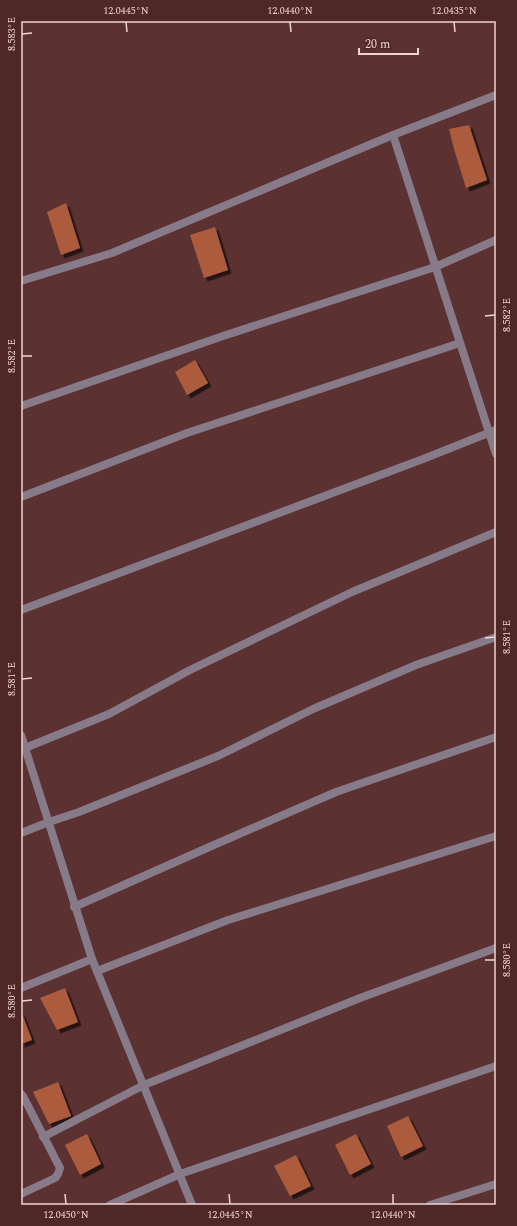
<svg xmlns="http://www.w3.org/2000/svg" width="517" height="1226" font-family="Spectral,serif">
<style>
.building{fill:#ac5c3d;filter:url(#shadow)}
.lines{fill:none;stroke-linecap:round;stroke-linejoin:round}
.minor{stroke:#877a89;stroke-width:8}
.ticks{fill:none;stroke:#efd4d2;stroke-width:1.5}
.neatline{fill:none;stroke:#efd4d2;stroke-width:1.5}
.ticks-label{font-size:10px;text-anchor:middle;fill:#efd4d2}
</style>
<defs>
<filter id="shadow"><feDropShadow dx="3.5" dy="3.5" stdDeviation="0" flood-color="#0009"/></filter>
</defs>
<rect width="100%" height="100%" fill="#5b3131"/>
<g class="building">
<polygon points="469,125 487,180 466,188 454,149 449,129"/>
<polygon points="66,203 80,248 61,255 47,212"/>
<polygon points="215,227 228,270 204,278 190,235"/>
<polygon points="195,360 208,383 187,395 175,372"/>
<polygon points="65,988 78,1022 57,1030 40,998"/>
<polygon points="21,1011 32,1040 21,1044"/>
<polygon points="58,1082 71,1116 49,1124 33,1092"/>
<polygon points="408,1116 423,1146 401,1157 387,1126"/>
<polygon points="87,1134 101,1164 80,1175 65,1145"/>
<polygon points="356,1134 371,1164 350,1175 335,1145"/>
<polygon points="296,1155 311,1186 290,1196 274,1166"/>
</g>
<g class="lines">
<g class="minor">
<polyline points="393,135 496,454"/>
<polyline points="21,281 112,253 393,135 496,95"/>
<polyline points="21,406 223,336 435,267 496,240"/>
<polyline points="21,497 187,433 460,343"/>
<polyline points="21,610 423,459 496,430"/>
<polyline points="21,735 92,959 192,1205"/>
<polyline points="25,748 109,714 190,670 352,592 496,532"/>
<polyline points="21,833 49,822 79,812 218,756 313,709 416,665 496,637"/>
<polyline points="74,907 207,848 336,792 496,737"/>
<polyline points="97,971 228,920 496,836"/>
<polyline points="21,988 92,959"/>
<polyline points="21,1094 23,1096 60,1168 58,1174 55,1178 21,1194"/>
<polyline points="43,1137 144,1085 360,998 496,948"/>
<polyline points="110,1205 180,1174 496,1066"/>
<polyline points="430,1205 496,1184"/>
</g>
</g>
<path class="ticks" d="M126,22L127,32M290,22L291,32M454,22L455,32M22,34L32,33M485,316L495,315M22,356H32M485,638L495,637M22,679L32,678M485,960H495M22,1001L32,1000M65,1194L66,1204M229,1194L230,1204M393,1194V1204"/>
<rect width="517" height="1226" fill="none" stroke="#4f2727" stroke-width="44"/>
<path d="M359 48v6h59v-6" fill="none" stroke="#efd4d2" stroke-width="2"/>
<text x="365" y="48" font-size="12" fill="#efd4d2" stroke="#4f2727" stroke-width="3" paint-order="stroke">20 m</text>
<rect x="22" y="22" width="473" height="1182" class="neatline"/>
<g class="ticks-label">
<text x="126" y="14">12.0445°N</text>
<text x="290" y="14">12.0440°N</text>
<text x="454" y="14">12.0435°N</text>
<text transform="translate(11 34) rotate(-90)" y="4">8.583°E</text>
<text transform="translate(506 315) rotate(-90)" y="4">8.582°E</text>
<text transform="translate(11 356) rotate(-90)" y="4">8.582°E</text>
<text transform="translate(506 637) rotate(-90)" y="4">8.581°E</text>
<text transform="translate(11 679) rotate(-90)" y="4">8.581°E</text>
<text transform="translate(506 960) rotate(-90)" y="4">8.580°E</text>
<text transform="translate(11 1001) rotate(-90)" y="4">8.580°E</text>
<text x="66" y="1218">12.0450°N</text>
<text x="230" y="1218">12.0445°N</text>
<text x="393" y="1218">12.0440°N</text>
</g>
</svg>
